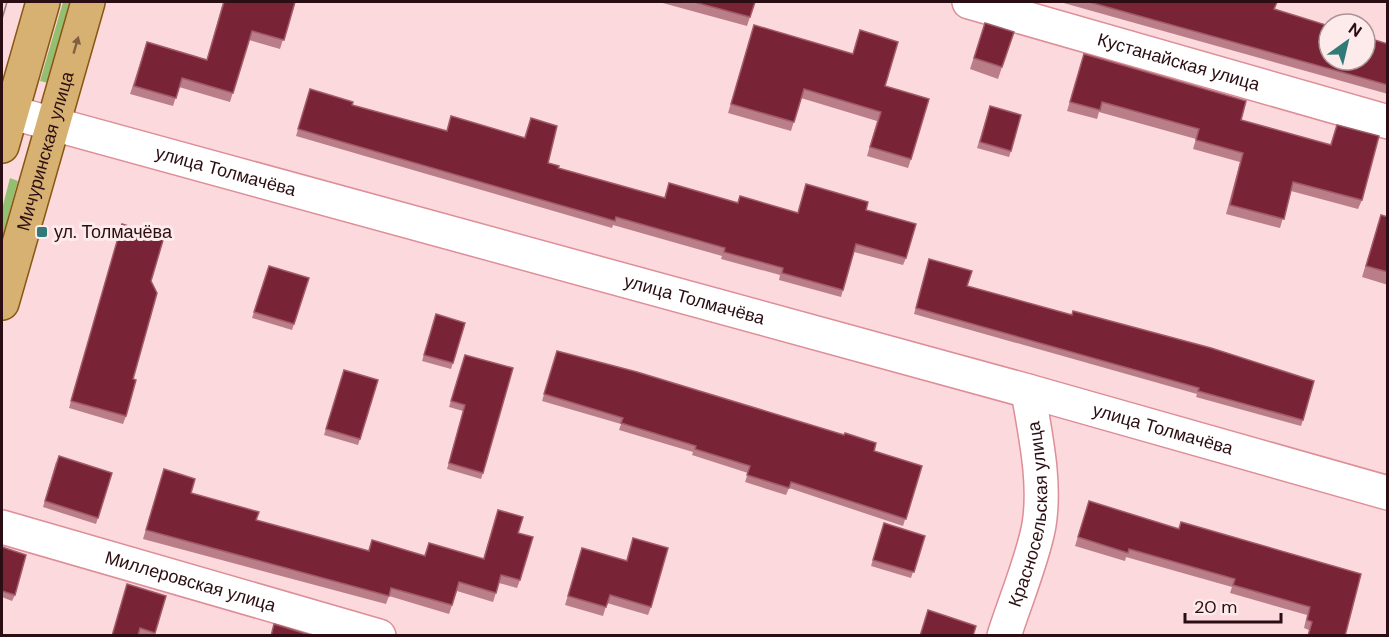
<svg xmlns="http://www.w3.org/2000/svg" width="1389" height="637" font-family="'DM Sans',sans-serif">
<style>
.green{fill:#94bf71}
.lines{fill:none;stroke-linecap:round;stroke-linejoin:round}
.minor-casing{stroke:#dd8e97;stroke-width:36}
.major-casing{stroke:#895613;stroke-width:36}
.minor{stroke:#fff;stroke-width:33}
.major{stroke:#d7b171;stroke-width:33}
.tram{stroke:#9b7b7f;stroke-width:1.5}
.wall{fill:#ba7e89}
.building{fill:#792436;stroke:#a05a68;stroke-width:1.5}
.oneway{fill:#816042}
.poi-dot{fill:#317a78;stroke:#fdebec;stroke-width:2}
.labels{text-anchor:middle;stroke-width:6;stroke-linejoin:round;paint-order:stroke}
.street-label{font-size:18px;fill:#2b0e13;stroke:#fdebec}
.poi-label{font-size:18px;fill:#2b0e13;stroke:#fdebec;text-anchor:start}
</style>
<rect width="100%" height="100%" fill="#fcd9dc"/>
<g class="green">
<polygon points="63,2 71,2 48,83 40,81"/>
<polygon points="10,178 18,181 2,239 2,209"/>
</g>
<g class="lines">
<g class="minor-casing">
<g id="minor">
<path id="s1" d="M969,2L1388,122"/>
<path id="s2" d="M2,110L1028,391L1388,493"/>
<path id="s3" d="M2,527L379,636"/>
<path id="s4" d="M1004,636C1015,601 1033,559 1039,525C1046,481 1035,434 1028,391"/>
</g>
</g>
<g class="major-casing">
<g id="major">
<polyline points="2,146 43,2"/>
<path id="s5" d="M2,303L88,2"/>
</g>
</g>
<use href="#minor" class="minor"/>
<use href="#major" class="major"/>
<polyline class="tram" points="2,19 7,2"/>
</g>
<g class="wall">
<polygon points="223,2 295,2 280,49 249,40 230,102 179,87 173,106 130,94 147,42 207,60"/>
<polygon points="659,2 755,2 747,26"/>
<polygon points="1060,2 1277,2 1274,9 1388,44 1388,94"/>
<polygon points="985,23 1002,67 998,79 970,69"/>
<polygon points="754,25 853,54 860,30 885,86 911,159 908,168 867,156 877,121 801,98 791,131 728,113"/>
<polygon points="1084,54 1241,120 1330,145 1337,125 1362,200 1358,209 1291,191 1280,228 1226,214 1240,162 1193,149 1196,139 1099,112 1097,119 1067,111"/>
<polygon points="310,89 352,105 447,131 451,116 524,138 531,118 548,163 558,168 664,198 669,183 737,203 740,196 798,213 806,184 866,210 906,258 903,265 854,252 841,297 779,280 780,275 721,259 722,256 613,225 612,228 296,136"/>
<polygon points="988,112 1011,151 1009,157 977,148"/>
<polygon points="1381,215 1388,217 1388,285 1362,277"/>
<polygon points="122,224 151,281 126,416 123,424 69,408"/>
<polygon points="929,259 967,286 1303,420 1301,426 1196,397 1197,394 914,314"/>
<polygon points="269,266 309,278 292,330 252,318"/>
<polygon points="436,314 453,363 451,369 422,361"/>
<polygon points="465,355 483,473 481,479 447,469 463,411 449,407"/>
<polygon points="555,358 874,451 922,466 903,526 789,488 786,495 745,482 748,473 692,455 693,452 619,430 621,424 542,401"/>
<polygon points="342,376 360,439 358,445 324,435"/>
<polygon points="56,462 112,473 96,524 43,507"/>
<polygon points="164,469 191,493 256,520 368,551 372,540 424,556 429,543 483,559 498,510 518,533 520,580 517,588 499,583 493,602 457,591 449,614 389,596 386,604 143,539"/>
<polygon points="1089,501 1178,529 1181,522 1361,574 1345,636 1308,636 1309,630 1304,628 1307,615 1230,593 1232,587 1126,557 1125,561 1075,546"/>
<polygon points="884,523 925,536 911,578 871,566"/>
<polygon points="633,538 651,607 648,615 607,603 603,616 565,605 582,548 626,561"/>
<polygon points="2,547 15,595 12,601 2,597"/>
<polygon points="166,596 154,636 142,636 138,634 111,636"/>
</g>
<g class="building">
<polygon points="224,2 295,2 284,40 252,31 233,93 182,78 176,98 134,86 147,42 207,60"/>
<polygon points="694,2 755,2 750,17"/>
<polygon points="1089,2 1277,2 1274,9 1329,26 1329,60 1365,60 1365,37 1388,44 1388,85"/>
<polygon points="985,23 1014,32 1002,67 974,58"/>
<polygon points="754,25 853,54 860,30 898,42 885,86 929,99 911,159 870,147 881,112 804,89 794,122 731,104"/>
<polygon points="1084,54 1246,101 1241,120 1331,145 1337,125 1379,136 1362,200 1293,182 1284,219 1230,205 1243,153 1196,140 1199,129 1102,102 1100,110 1070,102"/>
<polygon points="310,89 353,102 352,105 447,131 451,116 525,138 531,118 557,126 548,163 559,166 558,168 665,198 669,183 738,203 740,196 798,213 806,184 868,202 866,210 916,224 906,258 856,244 843,290 782,273 783,268 724,252 725,248 616,217 615,221 298,129"/>
<polygon points="990,106 1021,115 1011,151 980,142"/>
<polygon points="1381,215 1388,217 1388,272 1366,266"/>
<polygon points="122,224 164,237 151,281 157,293 133,379 136,380 126,416 71,401"/>
<polygon points="929,259 972,271 967,286 1072,315 1073,311 1211,348 1314,381 1303,420 1198,391 1199,388 916,308"/>
<polygon points="269,266 309,278 294,324 254,312"/>
<polygon points="436,314 465,323 453,363 424,355"/>
<polygon points="557,351 637,372 844,435 845,433 876,443 874,451 922,466 906,519 791,482 789,488 747,475 750,466 695,449 696,446 621,423 623,418 544,394"/>
<polygon points="465,355 513,368 483,473 449,463 465,405 451,401"/>
<polygon points="344,370 378,380 360,439 326,429"/>
<polygon points="59,456 112,473 98,518 45,501"/>
<polygon points="164,469 195,479 191,493 259,512 256,520 369,551 372,540 425,556 429,543 484,559 498,510 523,517 518,533 533,537 520,580 501,575 496,593 459,582 452,605 391,588 389,596 146,530"/>
<polygon points="1089,501 1179,529 1181,522 1361,574 1345,636 1308,636 1312,622 1307,620 1310,607 1233,585 1235,579 1129,549 1128,553 1078,537"/>
<polygon points="884,523 925,536 914,572 873,560"/>
<polygon points="633,538 668,548 651,607 610,595 606,607 568,596 582,548 627,561"/>
<polygon points="2,547 26,555 15,595 2,591"/>
<polygon points="127,584 166,596 155,633 140,628 138,636 112,636"/>
<polygon points="928,610 976,626 973,636 920,636"/>
<polygon points="274,624 313,636 271,636"/>
</g>
<defs><path id="oneway-solid" d="M-6-.8H1V-3.2L6.5 0L1 3.2V.8H-6Z" transform="scale(1.5)"/></defs>
<use class="oneway" href="#oneway-solid" transform="translate(76 45) rotate(-74)"/>
<rect class="poi-dot" x="36" y="226" width="12" height="12" rx="3"/>
<g class="labels">
<g class="street-label">
<text dy="6" stroke="none"><textPath href="#s1" startOffset="218">Кустанайская улица</textPath></text>
<text dy="6" stroke="none"><textPath href="#s5" startOffset="158">Мичуринская улица</textPath></text>
<text dy="6" stroke="none"><textPath href="#s2" startOffset="232">улица Толмачёва</textPath></text>
<text dy="6" stroke="none"><textPath href="#s2" startOffset="718">улица Толмачёва</textPath></text>
<text dy="6" stroke="none"><textPath href="#s2" startOffset="1204">улица Толмачёва</textPath></text>
<text dy="6" stroke="none"><textPath href="#s4" startOffset="126">Красносельская улица</textPath></text>
<text dy="6" stroke="none"><textPath href="#s3" startOffset="196">Миллеровская улица</textPath></text>
</g>
<g class="poi-label">
<text x="54" y="238">ул. Толмачёва</text>
</g>
</g>
<rect width="1389" height="637" fill="none" stroke="#2b0e13" stroke-width="6"/>
<g transform="translate(1347 42) rotate(34)"><circle r="28" fill="#fdebec" stroke="#a99395" stroke-width="1.5"/>
<path d="M0-4.5L10 22L0 15L-10 22Z" fill="#317a78"/>
<text y="-9" font-size="16" font-weight="bold" text-anchor="middle" fill="#2b0e13">N</text>
</g>
<path d="M1185 613v9h96v-9" fill="none" stroke="#2b0e13" stroke-width="3"/>
<text x="1194" y="613" font-size="18" fill="#2b0e13" stroke="#fdebec" stroke-width="4.5" paint-order="stroke">20 m</text>
</svg>
